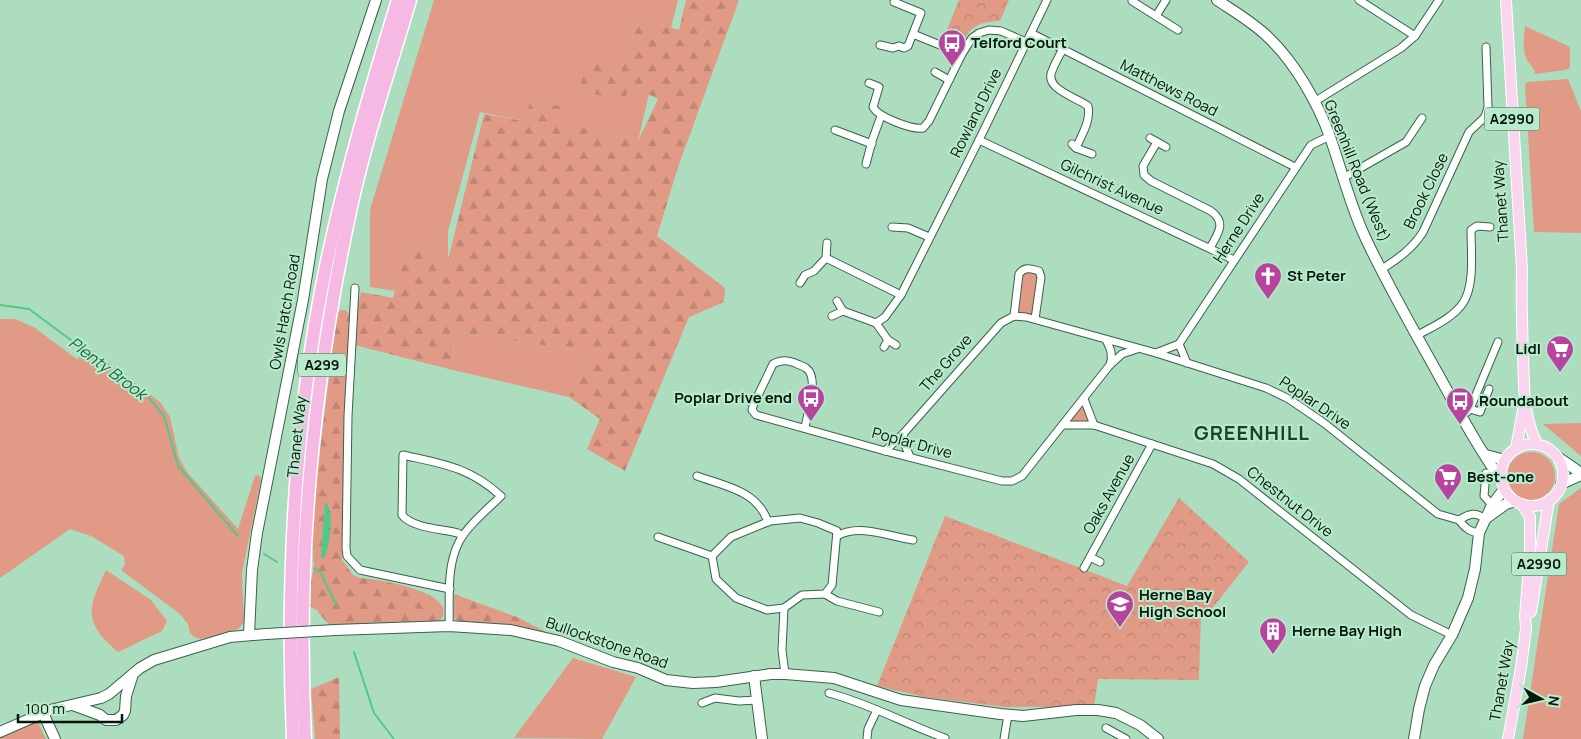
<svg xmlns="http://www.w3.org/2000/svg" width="1581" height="739" font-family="Manrope,sans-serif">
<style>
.green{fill:#e09a85}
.forest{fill:url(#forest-firs)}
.park{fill:url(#park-crowns)}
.water{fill:url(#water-ripples)}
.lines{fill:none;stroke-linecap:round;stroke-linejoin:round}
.stream{stroke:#52c98a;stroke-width:2}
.street-casing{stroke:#37634a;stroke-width:9}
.secondary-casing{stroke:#37634a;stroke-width:12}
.primary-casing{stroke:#fff;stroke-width:12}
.highway-casing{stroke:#fff;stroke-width:15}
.street{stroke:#fff;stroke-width:7}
.secondary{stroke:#fff;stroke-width:10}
.primary{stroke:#fad5ef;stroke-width:10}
.highway{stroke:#f6b9e4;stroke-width:12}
.secondary-bridge-casing{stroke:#37634a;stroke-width:12;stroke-linecap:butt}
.secondary-bridge{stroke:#fff;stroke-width:10}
.labels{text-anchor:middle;stroke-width:4;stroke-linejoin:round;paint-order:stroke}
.shield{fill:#baeacc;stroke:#3b5646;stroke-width:1}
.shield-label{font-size:14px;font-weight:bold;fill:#05170d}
.poi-label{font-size:15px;font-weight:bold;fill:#05170d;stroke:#baeacc;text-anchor:start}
.street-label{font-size:15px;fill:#05170d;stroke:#baeacc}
.water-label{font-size:16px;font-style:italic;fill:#116940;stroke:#baeacc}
.district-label{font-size:20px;font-weight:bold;letter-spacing:1px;fill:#17442c;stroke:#baeacc}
</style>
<defs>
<pattern id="forest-firs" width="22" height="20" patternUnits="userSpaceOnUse" patternTransform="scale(1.25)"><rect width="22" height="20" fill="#e09a85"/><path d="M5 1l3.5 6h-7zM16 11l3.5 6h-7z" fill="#bf8472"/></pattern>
<pattern id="park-crowns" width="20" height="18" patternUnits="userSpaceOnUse" patternTransform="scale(1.25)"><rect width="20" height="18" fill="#e09a85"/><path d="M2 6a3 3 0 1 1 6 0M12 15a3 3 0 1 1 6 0" fill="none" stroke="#bf8472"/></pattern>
<pattern id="water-ripples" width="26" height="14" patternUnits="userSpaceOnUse" patternTransform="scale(1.25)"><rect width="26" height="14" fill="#52c98a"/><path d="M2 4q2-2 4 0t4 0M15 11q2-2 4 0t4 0" fill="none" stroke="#46ac76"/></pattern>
</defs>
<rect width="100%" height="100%" fill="#adddbf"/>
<g class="green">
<polygon points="434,0 678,0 671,28 640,19 619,74 632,86 649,94 638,141 561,121 531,99 524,121 480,112 448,231 448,260 407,245 395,291 370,287 370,210"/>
<path d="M1525,26L1570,47V68L1565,70L1535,74C1534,67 1530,65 1527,60C1522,51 1524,36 1525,26Z"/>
<polygon points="1568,79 1581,111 1581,233 1534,232 1525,85 1527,82"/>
<polygon points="1023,269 1039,271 1035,319 1014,316"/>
<polygon points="0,319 15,319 35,328 78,360 82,343 161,403 170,417 179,458 187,472 238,529 255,476 259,475 261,480 242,573 244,622 238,629 225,634 200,639 194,637 190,633 188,624 180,614 121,570 125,565 124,556 91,536 70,529 0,578"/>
<polygon points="454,332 591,352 569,397 453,370"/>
<polygon points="1084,399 1094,425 1063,425"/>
<polygon points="1581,423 1581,456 1543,424"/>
<circle cx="1531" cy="476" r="24"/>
<polygon points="1581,488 1581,739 1523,739 1559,504"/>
<path d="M106,570L151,600L167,621L162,631L118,652C83,622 87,609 106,570Z"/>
<polygon points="573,658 636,677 602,739 514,738"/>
<polygon points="36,719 46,739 0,739 0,733"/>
</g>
<g class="forest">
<polygon points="686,0 739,0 678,167 657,236 725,288 724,302 689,317 625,471 587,449 600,419 569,397 591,352 454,332 453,370 350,344 361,292 393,298 407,245 448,260 484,114 524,121 531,99 565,108 562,121 638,141 658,99 632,86 622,101 579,90 588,58 619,74 640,19 679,30"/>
<path d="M341,310H345L350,315V321C344,400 347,480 342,560L353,575L360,578C377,579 467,593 438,623L331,626L321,616L317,610L309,606V582L312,577L314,565L311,536L313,506L337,313Z"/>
<polygon points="454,594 517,617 548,633 548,635 460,624 454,617"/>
<polygon points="339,677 340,739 315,739 311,689"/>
</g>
<g class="park">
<path d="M959,0H1009L1000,21C990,21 979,23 972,29C967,33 966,39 960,42L944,37Z"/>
<polygon points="1179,498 1249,562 1210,611 1201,615 1199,680 1098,679 1094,707 1004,707 925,697 877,686 945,516 1127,586"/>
</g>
<path class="water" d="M325,502C336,511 329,544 325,557L324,558L321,557V554Z"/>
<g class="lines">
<g class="stream">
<polyline points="0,305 29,309 149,398 164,416 178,466 238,536"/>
<polyline points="264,554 277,562"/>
<polyline points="314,568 321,573 336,605"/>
<polyline points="354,652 374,713 394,739"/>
</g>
<g class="street-casing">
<g id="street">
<polyline points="1359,0 1415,36"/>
<polyline points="1132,1 1178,30"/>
<polyline points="1156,16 1166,0"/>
<polyline points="1031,33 1295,167"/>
<polyline points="913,34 962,54"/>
<polyline points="880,45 893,48 899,46 904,48 908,46 921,13 894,2"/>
<path d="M1063,49C1059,56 1055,63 1052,71C1044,89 1076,97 1088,106C1091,121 1082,134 1076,148"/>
<polyline points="935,72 949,80"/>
<path d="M869,83L879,87L873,107C878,117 912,130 923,128L929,121L962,54L972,38L979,33L989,30L1001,31L1026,42"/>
<polyline points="1314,102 1401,48 1415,36 1439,0"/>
<polyline points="1485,117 1492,125"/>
<polyline points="835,130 872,144"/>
<polyline points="1150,138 1166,147"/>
<polyline points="979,140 1234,260"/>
<path d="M1157,142L1143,166L1144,175L1151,181L1211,211C1227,223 1218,233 1210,248"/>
<polyline points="1072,144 1076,148 1092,154"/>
<polyline points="866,164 872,141 881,116"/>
<polyline points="1343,178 1406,142 1422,118"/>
<polyline points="892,227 908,228 929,237"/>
<polyline points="826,258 827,243"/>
<path d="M1382,269C1399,258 1412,249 1423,232L1469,132L1485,117L1488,107L1486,47"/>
<polyline points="800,283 805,275 814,271 826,258 901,295"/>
<polyline points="355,288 348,416 346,548 347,556 360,570 450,589"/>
<polyline points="837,301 843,311"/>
<polyline points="832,316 843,311 876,323 888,340 896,345"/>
<path d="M1014,316L1019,274C1025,266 1031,269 1039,271L1041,277L1035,319"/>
<polyline points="876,323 885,317 901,295 979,140 1047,0"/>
<path d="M1416,336C1432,327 1453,318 1463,303C1475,285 1471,251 1471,230L1477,226L1490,227"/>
<path d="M1106,340C1111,349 1113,356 1110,365"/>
<polyline points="1179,344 1187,363"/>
<polyline points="884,347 888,340"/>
<polyline points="1156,353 1179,344 1311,145 1330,136"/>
<polyline points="1084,399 1094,425"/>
<polyline points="1470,409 1498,342"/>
<polyline points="1467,412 1470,409 1480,412 1489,389"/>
<polyline points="1063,425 1094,425 1213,464 1239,479 1411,615 1452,635"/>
<path d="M805,428C807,414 820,378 806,368C803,366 799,365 795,363C788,360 780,360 773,364L753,406L752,410L756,415L885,451L1002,481H1012L1022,476L1109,366L1122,354L1137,349"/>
<polyline points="903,434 905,445 910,457"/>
<path d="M885,451L903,434L1001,323L1014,316L1026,317L1156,353L1266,388L1289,399L1324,423L1438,514L1459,520C1469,514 1475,511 1485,519"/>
<polyline points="1486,473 1484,496 1492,505"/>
<path d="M697,476C724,486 757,490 768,522"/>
<polygon points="800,518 818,523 837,531 832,585 825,594 802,595 784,608 767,610 736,598 716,579 712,556 731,537 770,521"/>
<path d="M1459,520C1465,528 1470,532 1479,533"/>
<path d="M837,536C860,523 890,537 913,540"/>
<polyline points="658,537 712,556"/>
<polyline points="1090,557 1100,562"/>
<polyline points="1084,568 1152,444"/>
<polyline points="825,594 837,601 879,612"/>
<polyline points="784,608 782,650 785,674"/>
<path d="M449,626C450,599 446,567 459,542C467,526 488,509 501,496C469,467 443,464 403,455L402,515C412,528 442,529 458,533L462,536"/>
<path d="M829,693C870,704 906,724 945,738"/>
<polyline points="702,703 715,698 739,701 757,700"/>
<polyline points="1106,728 1126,739"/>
<polyline points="867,739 868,729 877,710"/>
<polyline points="1004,739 1008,715"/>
</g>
</g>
<g class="secondary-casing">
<g id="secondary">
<path d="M1217,0C1235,12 1254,23 1269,38C1295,63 1318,103 1330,137C1342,171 1350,205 1365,237C1387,284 1413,329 1438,374C1458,410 1478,448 1502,481"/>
<polyline points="1486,455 1505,460"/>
<polyline points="1556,456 1581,473"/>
<polyline points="1561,484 1581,475"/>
<polyline points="1488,517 1506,504 1515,501"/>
<polyline points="335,630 449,626 511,630 559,641 613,662 638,668 666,680 693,683 716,682 771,674 785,674 834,678 901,700 1000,714 1023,716 1076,710 1098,710 1116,713 1140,725 1158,739"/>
<polyline points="249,634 252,570 257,533 303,300 322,179 339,111 376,0"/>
<polyline points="754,676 762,739"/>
<polyline points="73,705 100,715 106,720 116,720 123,715 125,711 126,696 133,674"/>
<polyline points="43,713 55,739"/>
<polyline points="0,732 50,710 101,698 109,694 140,668 154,660 230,637 266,634"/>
<polyline points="1414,739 1419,709 1425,686 1434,665 1452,635 1468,598 1475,569 1479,533 1492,505 1504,489"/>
</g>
</g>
<g class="primary-casing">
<g id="primary">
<path d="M1506,0L1522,270C1521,298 1522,326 1523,354C1524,386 1523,416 1537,444"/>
<circle cx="1532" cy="475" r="31"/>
<polyline points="1516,448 1523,410"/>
<polyline points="1531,612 1549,500"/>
<polyline points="1508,739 1521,668 1526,628 1525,616 1530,554 1530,517 1522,504"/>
</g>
</g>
<g class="highway-casing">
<g id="highway">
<path d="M293,739C286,581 294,421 326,266C345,176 371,88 398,0"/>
<path d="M305,739C296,560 313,381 351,207C366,137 390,69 410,0"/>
</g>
</g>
<use href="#street" class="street"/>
<use href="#secondary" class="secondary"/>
<use href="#primary" class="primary"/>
<use href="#highway" class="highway"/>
<g class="secondary-bridge-casing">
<polyline id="secondary-bridge" points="266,634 335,630"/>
</g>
<use href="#secondary-bridge" class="secondary-bridge"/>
</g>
<defs>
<g id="bus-pin" transform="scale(1.4375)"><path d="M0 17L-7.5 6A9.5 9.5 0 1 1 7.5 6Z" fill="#b6439d" stroke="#baeacc"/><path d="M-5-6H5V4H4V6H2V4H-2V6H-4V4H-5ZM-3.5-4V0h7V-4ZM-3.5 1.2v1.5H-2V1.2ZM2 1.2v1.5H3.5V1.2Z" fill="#fff"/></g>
<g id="church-pin" transform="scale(1.4375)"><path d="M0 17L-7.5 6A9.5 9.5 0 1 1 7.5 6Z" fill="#b6439d" stroke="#baeacc"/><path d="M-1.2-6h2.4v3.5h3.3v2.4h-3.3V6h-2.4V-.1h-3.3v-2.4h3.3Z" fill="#fff"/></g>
<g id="supermarket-pin" transform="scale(1.4375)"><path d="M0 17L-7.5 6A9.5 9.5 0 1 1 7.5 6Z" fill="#b6439d" stroke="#baeacc"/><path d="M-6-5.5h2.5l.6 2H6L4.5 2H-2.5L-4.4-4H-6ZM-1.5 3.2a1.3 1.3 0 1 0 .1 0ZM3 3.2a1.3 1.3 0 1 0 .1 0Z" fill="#fff"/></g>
<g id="school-pin" transform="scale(1.4375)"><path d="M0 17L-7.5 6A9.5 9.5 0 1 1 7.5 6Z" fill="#b6439d" stroke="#baeacc"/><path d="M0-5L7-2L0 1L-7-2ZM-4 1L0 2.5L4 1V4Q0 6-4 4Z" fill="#fff"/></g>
<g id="building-pin" transform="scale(1.4375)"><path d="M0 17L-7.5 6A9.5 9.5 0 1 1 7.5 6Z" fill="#b6439d" stroke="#baeacc"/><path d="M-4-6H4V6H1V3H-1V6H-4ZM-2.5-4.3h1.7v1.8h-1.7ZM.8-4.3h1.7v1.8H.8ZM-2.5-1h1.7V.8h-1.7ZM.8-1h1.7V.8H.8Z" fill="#fff"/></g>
</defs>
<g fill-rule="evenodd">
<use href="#bus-pin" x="952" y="43"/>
<use href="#church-pin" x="1268" y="276"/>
<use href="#supermarket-pin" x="1560" y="349"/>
<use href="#bus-pin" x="811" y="398"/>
<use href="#bus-pin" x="1460" y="401"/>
<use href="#supermarket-pin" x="1448" y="477"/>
<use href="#school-pin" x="1120" y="604"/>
<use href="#building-pin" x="1273" y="631"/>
</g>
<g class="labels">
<g class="shield">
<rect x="1484.5" y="107.5" width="55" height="23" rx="4"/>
<rect x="298" y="353.5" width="48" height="23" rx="4"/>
<rect x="1511.5" y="552.5" width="55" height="23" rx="4"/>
</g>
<g class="shield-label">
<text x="1512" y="124">A2990</text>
<text x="322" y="370">A299</text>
<text x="1539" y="569">A2990</text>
</g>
<g class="poi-label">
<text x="971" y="48">Telford Court</text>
<text x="1287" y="281">St Peter</text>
<text x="1541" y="354" text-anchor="end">Lidl</text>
<text x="792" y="403" text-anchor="end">Poplar Drive end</text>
<text x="1479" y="406">Roundabout</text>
<text x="1467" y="482">Best-one</text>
<text x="1139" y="600">Herne Bay<tspan x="1139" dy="17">High School</tspan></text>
<text x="1292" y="636">Herne Bay High</text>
</g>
<g class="street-label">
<text transform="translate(1169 88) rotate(27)" y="5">Matthews Road</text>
<text transform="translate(976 113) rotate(-64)" y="5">Rowland Drive</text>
<text transform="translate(1357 171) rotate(68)" y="5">Greenhill Road (West)</text>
<text transform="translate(1112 187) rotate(25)" y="5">Gilchrist Avenue</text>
<text transform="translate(1426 191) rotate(-64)" y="5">Brook Close</text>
<text transform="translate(1501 201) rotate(-94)" y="5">Thanet Way</text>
<text transform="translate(1239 228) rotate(-57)" y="5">Herne Drive</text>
<text transform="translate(285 312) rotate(-80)" y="5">Owls Hatch Road</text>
<text transform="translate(946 363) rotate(-49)" y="5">The Grove</text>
<text transform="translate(1315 403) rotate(34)" y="5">Poplar Drive</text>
<text transform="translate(297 437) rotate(-84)" y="5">Thanet Way</text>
<text transform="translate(912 443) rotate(15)" y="5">Poplar Drive</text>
<text transform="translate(1109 494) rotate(-61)" y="5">Oaks Avenue</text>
<text transform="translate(1290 502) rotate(38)" y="5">Chestnut Drive</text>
<text transform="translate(607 643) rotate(19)" y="5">Bullockstone Road</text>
<text transform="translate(1502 681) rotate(-80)" y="5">Thanet Way</text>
</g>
<g class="water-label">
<text transform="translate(108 368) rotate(37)" y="6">Plenty Brook</text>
</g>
<g class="district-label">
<text x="1252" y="440">GREENHILL</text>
</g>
</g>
<g transform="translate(1541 699) rotate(98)" stroke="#baeacc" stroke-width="4" paint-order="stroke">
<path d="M0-4L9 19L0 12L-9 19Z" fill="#05170d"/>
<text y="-8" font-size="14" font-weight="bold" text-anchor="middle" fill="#05170d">N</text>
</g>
<path d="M18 714v8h104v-8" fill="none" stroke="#05170d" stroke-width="2.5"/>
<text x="25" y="714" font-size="15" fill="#05170d" stroke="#baeacc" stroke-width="4" paint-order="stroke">100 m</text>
</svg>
